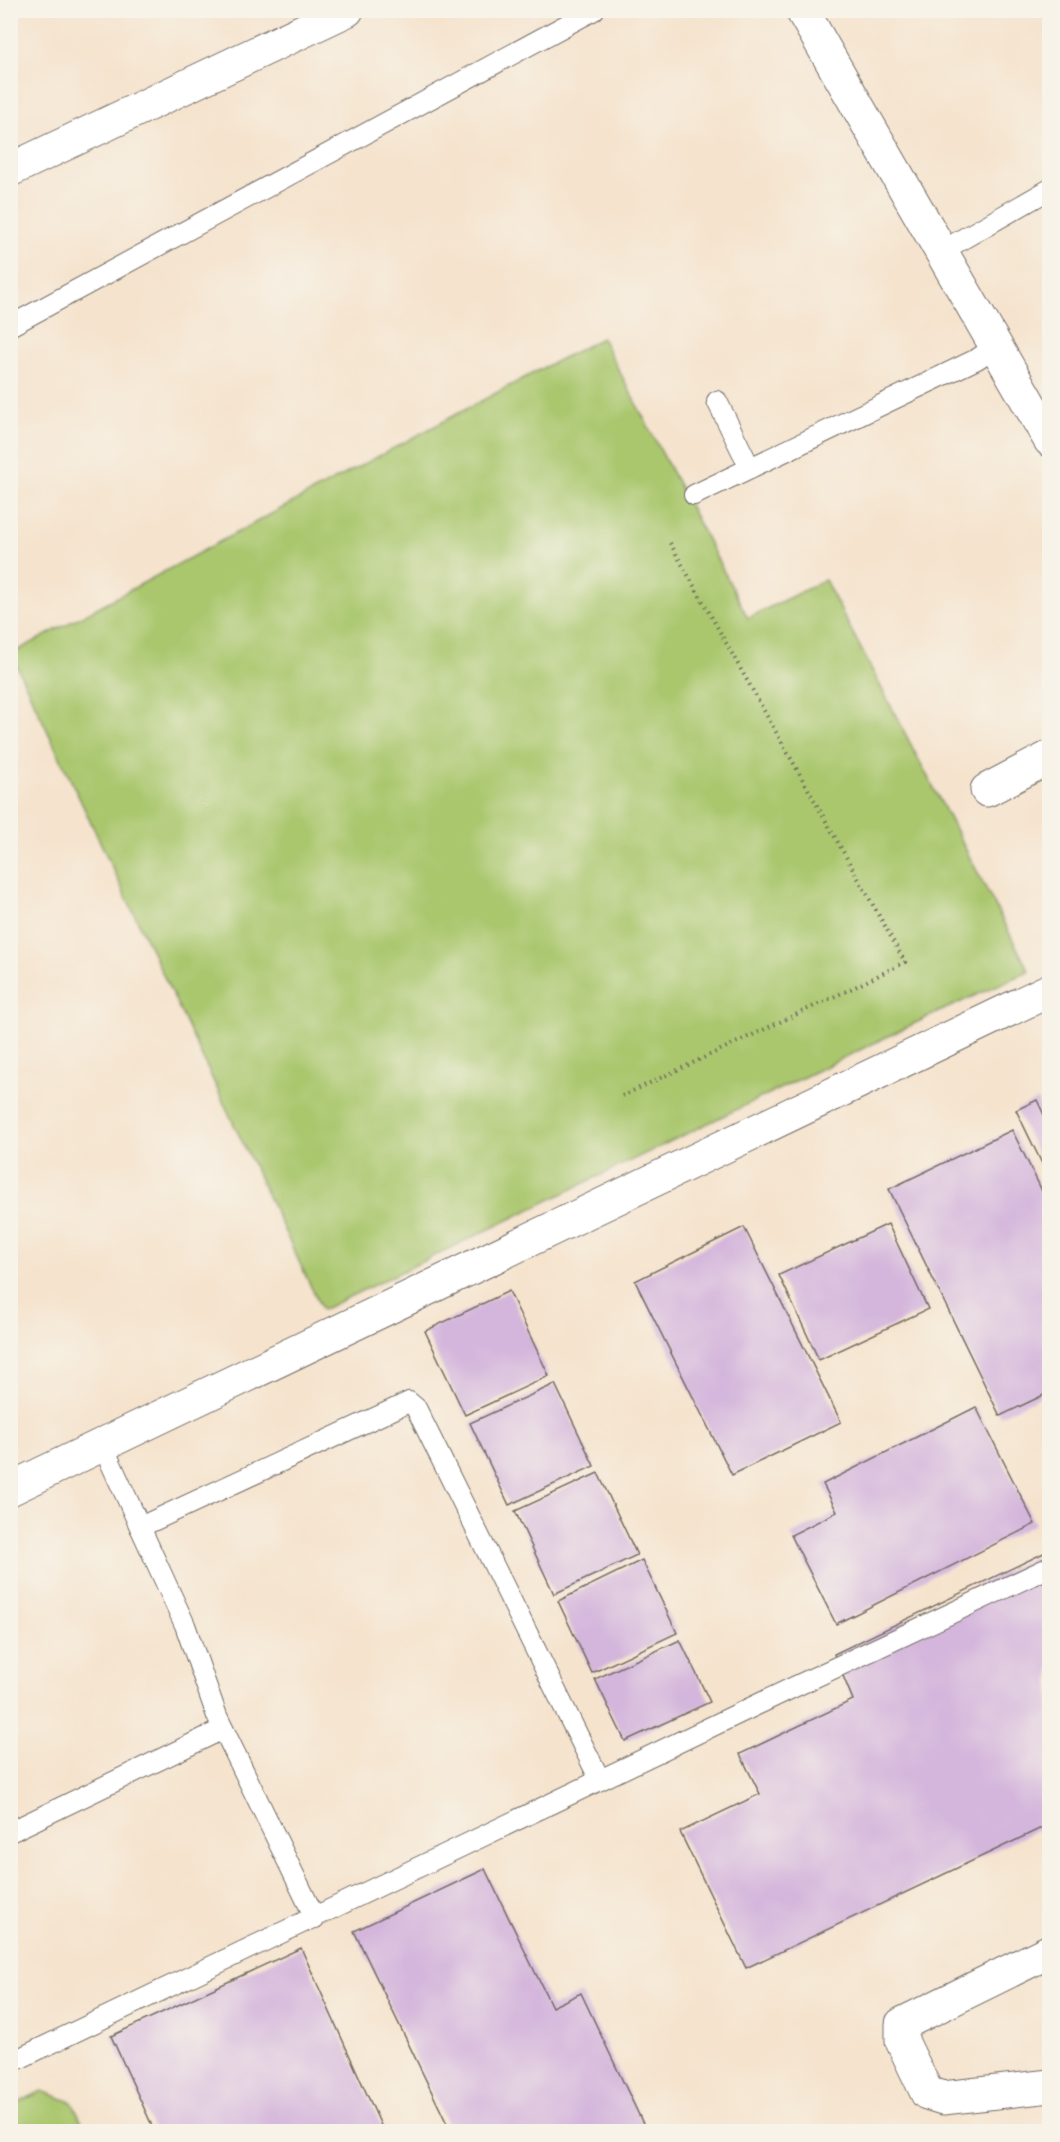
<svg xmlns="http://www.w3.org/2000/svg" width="1060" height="2142" font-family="'Playpen Sans',sans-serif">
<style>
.green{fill:#aac76e;stroke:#6a794c;stroke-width:1.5}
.building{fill:#d4b6dc}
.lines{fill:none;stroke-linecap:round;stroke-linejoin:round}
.service-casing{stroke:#726b64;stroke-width:22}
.minor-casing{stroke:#726b64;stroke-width:35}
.tertiary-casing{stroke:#726b64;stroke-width:35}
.path{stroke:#726b64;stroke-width:4;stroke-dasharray:1.5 4.5;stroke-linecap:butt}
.service{stroke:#fff;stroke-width:20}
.minor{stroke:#fff;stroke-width:33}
.tertiary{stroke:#fff;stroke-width:33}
</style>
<rect width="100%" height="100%" fill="#f7f3e8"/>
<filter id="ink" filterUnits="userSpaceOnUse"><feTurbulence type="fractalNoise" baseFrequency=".0167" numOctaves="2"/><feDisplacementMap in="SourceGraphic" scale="12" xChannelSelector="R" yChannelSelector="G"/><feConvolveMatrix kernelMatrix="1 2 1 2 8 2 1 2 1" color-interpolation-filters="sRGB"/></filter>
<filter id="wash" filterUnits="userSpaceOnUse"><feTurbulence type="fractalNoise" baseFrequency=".008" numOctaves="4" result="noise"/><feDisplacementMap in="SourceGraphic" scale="24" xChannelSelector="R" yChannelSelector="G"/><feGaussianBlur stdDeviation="1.35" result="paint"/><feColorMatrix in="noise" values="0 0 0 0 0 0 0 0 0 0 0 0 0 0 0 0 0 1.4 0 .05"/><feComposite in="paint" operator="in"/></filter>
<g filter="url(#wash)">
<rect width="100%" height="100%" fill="#f5e3cd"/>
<g class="green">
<polygon points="602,338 748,618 825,580 1029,971 932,1015 322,1310 11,654 539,370"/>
<polygon points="42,2091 72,2102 86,2131 11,2131 11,2106"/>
</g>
<g id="blocks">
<g class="building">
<polygon points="1037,1100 1047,1121 1050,1120 1050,1180 1016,1110"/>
<polygon points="1012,1130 1050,1207 1050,1392 1000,1416 889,1189"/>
<polygon points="888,1224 928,1309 819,1360 779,1275"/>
<polygon points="744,1227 841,1422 732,1475 635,1281"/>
<polygon points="509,1291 549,1376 465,1415 425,1331"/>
<polygon points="555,1384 594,1466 509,1505 470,1423"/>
<polygon points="976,1407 1035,1524 836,1624 791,1535 837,1512 823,1484"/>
<polygon points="598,1473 637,1555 554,1594 515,1511"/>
<polygon points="1050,1550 1050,1824 746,1968 680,1832 760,1794 740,1754 853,1700 834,1654"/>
<polygon points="642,1560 677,1633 592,1673 558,1601"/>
<polygon points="680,1640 710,1702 625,1741 595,1679"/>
<polygon points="485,1869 552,2007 581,1993 647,2132 451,2132 354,1931"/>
<polygon points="301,1948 384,2132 155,2132 111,2036"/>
</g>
</g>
</g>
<g filter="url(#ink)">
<use href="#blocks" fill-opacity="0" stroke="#726b64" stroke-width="1.5"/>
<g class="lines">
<g class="service-casing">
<g id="service">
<polyline points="940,252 1050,189"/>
<polyline points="10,326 594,10"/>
<polyline points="717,401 750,468"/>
<polyline points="694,495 977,359 995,347"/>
<polyline points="102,1444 185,1625 217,1716 315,1918"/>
<polyline points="140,1527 409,1402 416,1408 600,1780"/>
<polyline points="10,1832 223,1729"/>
<polyline points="10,2063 794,1687 1050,1567"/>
</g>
</g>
<g class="minor-casing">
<g id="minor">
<polyline points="10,170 347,10"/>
<polyline points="987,790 1050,757"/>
<polyline points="1050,1951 902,2024 902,2041 927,2093 943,2098 1050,2086"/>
</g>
</g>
<g class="tertiary-casing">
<g id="tertiary">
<polyline points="802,10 1050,440"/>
<polyline points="10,1489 1050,990"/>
</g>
</g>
<polyline class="path" points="622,1096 857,986 905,962 670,543"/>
<use href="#service" class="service"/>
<use href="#minor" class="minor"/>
<use href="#tertiary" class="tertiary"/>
</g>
</g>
<rect width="1060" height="2142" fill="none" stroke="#f7f3e8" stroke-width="36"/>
</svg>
